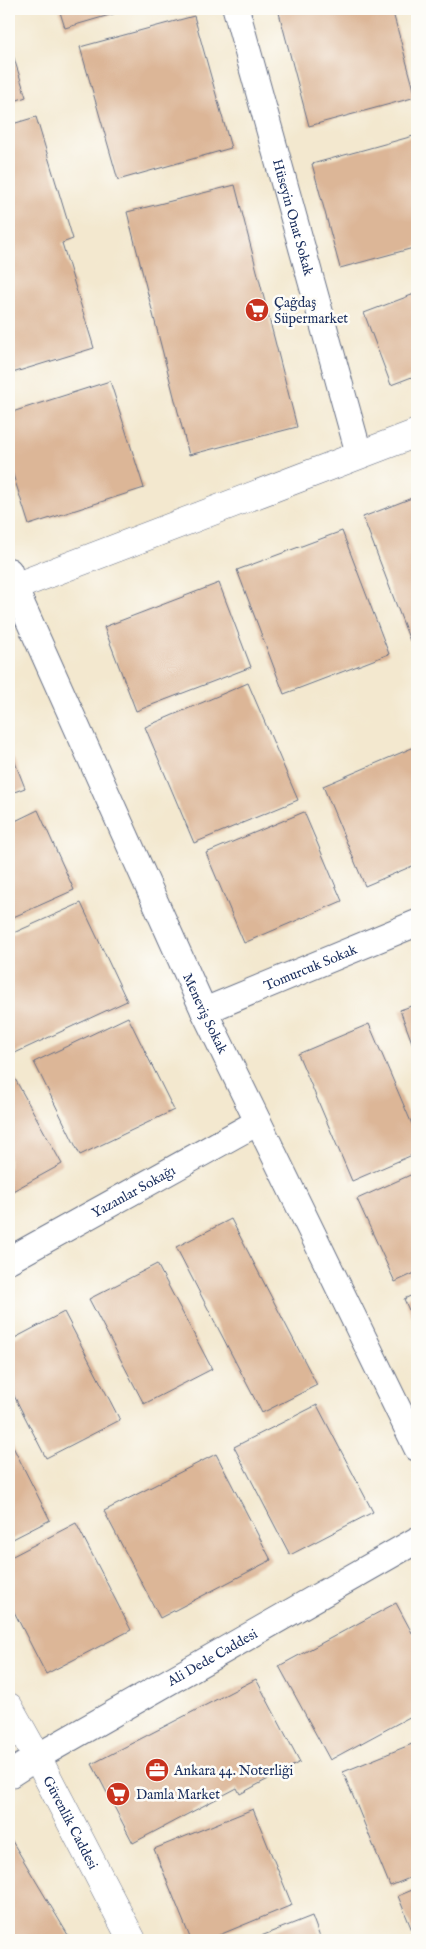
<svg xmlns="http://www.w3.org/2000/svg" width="426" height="1949" font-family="'IM FELL English',serif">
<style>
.building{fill:#dcb697}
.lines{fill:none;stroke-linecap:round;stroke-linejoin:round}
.minor-casing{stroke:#677086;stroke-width:28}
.secondary-casing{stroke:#677086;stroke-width:29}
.minor{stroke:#fff;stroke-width:26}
.secondary{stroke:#fff;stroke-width:28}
.labels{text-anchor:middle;stroke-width:5;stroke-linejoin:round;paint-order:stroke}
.street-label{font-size:14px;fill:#1b2f5e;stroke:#fdfcf7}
.poi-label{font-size:14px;fill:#1b2f5e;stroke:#fdfcf7;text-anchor:start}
</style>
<rect width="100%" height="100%" fill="#fdfcf7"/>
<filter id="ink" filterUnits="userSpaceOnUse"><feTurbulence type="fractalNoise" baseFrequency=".02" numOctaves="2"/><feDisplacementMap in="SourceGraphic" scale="10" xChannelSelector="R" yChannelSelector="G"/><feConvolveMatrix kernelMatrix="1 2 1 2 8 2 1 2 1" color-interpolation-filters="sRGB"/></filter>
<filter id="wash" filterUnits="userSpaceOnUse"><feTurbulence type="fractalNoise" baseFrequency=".0096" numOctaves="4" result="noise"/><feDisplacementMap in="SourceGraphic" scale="20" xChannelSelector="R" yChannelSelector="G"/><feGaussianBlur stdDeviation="1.12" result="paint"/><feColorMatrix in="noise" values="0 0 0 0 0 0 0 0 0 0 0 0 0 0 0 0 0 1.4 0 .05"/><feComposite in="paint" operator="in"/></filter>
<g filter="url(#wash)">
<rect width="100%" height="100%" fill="#f3e8cf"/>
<g id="blocks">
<g class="building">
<polygon points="59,9 130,9 65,28"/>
<polygon points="278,9 392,9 416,97 309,126"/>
<polygon points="194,16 231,148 118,180 80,47"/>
<polygon points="9,42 26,97 9,103"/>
<polygon points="36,117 73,239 62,243 94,348 9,374 9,125"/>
<polygon points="417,135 417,247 340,268 312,164"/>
<polygon points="235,185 297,427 189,455 127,212"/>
<polygon points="417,293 417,375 391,385 364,313"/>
<polygon points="110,381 144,488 29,525 9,462 9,413"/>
<polygon points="417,496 417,638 410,641 363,517"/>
<polygon points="342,531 389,654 284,694 237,570"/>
<polygon points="219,583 251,667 136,711 104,627"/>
<polygon points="248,683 298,800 194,843 145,727"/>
<polygon points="9,747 25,788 9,794"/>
<polygon points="412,748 417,761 417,864 365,886 323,786"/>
<polygon points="38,810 74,890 9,919 9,824"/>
<polygon points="304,812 342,901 244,943 206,853"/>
<polygon points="81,903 127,1001 15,1053 9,1039 9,935"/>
<polygon points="417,1004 417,1056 400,1010"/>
<polygon points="128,1017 174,1110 80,1155 34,1062"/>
<polygon points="369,1024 417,1136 417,1153 352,1181 298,1054"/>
<polygon points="14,1077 62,1164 9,1193 9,1080"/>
<polygon points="417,1172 417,1272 395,1282 357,1199"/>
<polygon points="231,1219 317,1385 262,1413 176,1247"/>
<polygon points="157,1264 212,1369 144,1404 89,1299"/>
<polygon points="417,1293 417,1328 404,1299"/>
<polygon points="64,1312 120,1420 46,1458 9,1386 9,1341"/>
<polygon points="317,1405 373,1512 290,1555 234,1447"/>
<polygon points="9,1439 50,1520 9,1541"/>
<polygon points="216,1454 271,1560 160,1618 104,1511"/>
<polygon points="76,1523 131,1630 46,1674 9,1602 9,1558"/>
<polygon points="396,1603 417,1642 417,1713 330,1760 279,1666"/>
<polygon points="256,1679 300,1762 240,1794 237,1788 133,1843 92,1764"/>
<polygon points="417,1742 417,1875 390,1886 343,1772"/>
<polygon points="253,1809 292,1905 207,1940 191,1940 154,1849"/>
<polygon points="9,1836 71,1940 9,1940"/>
<polygon points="417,1888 417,1940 416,1940 398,1896"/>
<polygon points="312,1916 321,1940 251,1940"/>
</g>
</g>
</g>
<g filter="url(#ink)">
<use href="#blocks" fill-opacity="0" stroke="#677086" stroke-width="1"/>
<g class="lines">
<g class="minor-casing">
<g id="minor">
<path id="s1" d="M236,9L359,454"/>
<path id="s2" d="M9,571L14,587L204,1011L417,1448"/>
<path id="s3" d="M204,1011L417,923"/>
<path id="s4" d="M9,1260L258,1122"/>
<path id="s5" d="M9,1775L37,1757L417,1540"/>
</g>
</g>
<g class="secondary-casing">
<g id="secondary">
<polyline points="9,589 417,433"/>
<path id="s6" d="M9,1707L37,1757L132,1940"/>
</g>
</g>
<use href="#minor" class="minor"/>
<use href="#secondary" class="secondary"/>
</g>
</g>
<defs>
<g id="supermarket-disc" transform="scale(1.25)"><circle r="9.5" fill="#c8321e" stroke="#fdfcf7"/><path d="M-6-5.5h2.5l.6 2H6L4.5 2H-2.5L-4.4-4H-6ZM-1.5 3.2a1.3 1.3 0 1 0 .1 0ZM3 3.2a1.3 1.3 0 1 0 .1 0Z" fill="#fff"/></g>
<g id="office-disc" transform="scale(1.25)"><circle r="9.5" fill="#c8321e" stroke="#fdfcf7"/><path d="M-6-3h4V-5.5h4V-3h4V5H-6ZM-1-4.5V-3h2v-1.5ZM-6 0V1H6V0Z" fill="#fff"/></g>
</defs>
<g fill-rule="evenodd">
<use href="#supermarket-disc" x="257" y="310"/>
<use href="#office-disc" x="157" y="1770"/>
<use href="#supermarket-disc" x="118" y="1794"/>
</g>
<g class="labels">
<g class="street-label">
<text dy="5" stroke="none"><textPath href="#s1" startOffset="216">Hüseyin Onat Sokak</textPath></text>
<text dy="5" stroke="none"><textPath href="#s3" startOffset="115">Tomurcuk Sokak</textPath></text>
<text dy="5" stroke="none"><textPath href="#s2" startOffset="484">Meneviş Sokak</textPath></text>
<text dy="5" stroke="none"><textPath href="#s4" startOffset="142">Yazanlar Sokağı</textPath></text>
<text dy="5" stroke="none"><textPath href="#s5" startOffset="235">Ali Dede Caddesi</textPath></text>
<text dy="5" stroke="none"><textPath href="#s6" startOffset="131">Güvenlik Caddesi</textPath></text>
</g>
<g class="poi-label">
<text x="274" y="307">Çağdaş<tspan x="274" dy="16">Süpermarket</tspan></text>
<text x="174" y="1775">Ankara 44. Noterliği</text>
<text x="136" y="1799">Damla Market</text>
</g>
</g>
<rect width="426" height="1949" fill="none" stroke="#fdfcf7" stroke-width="30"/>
</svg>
